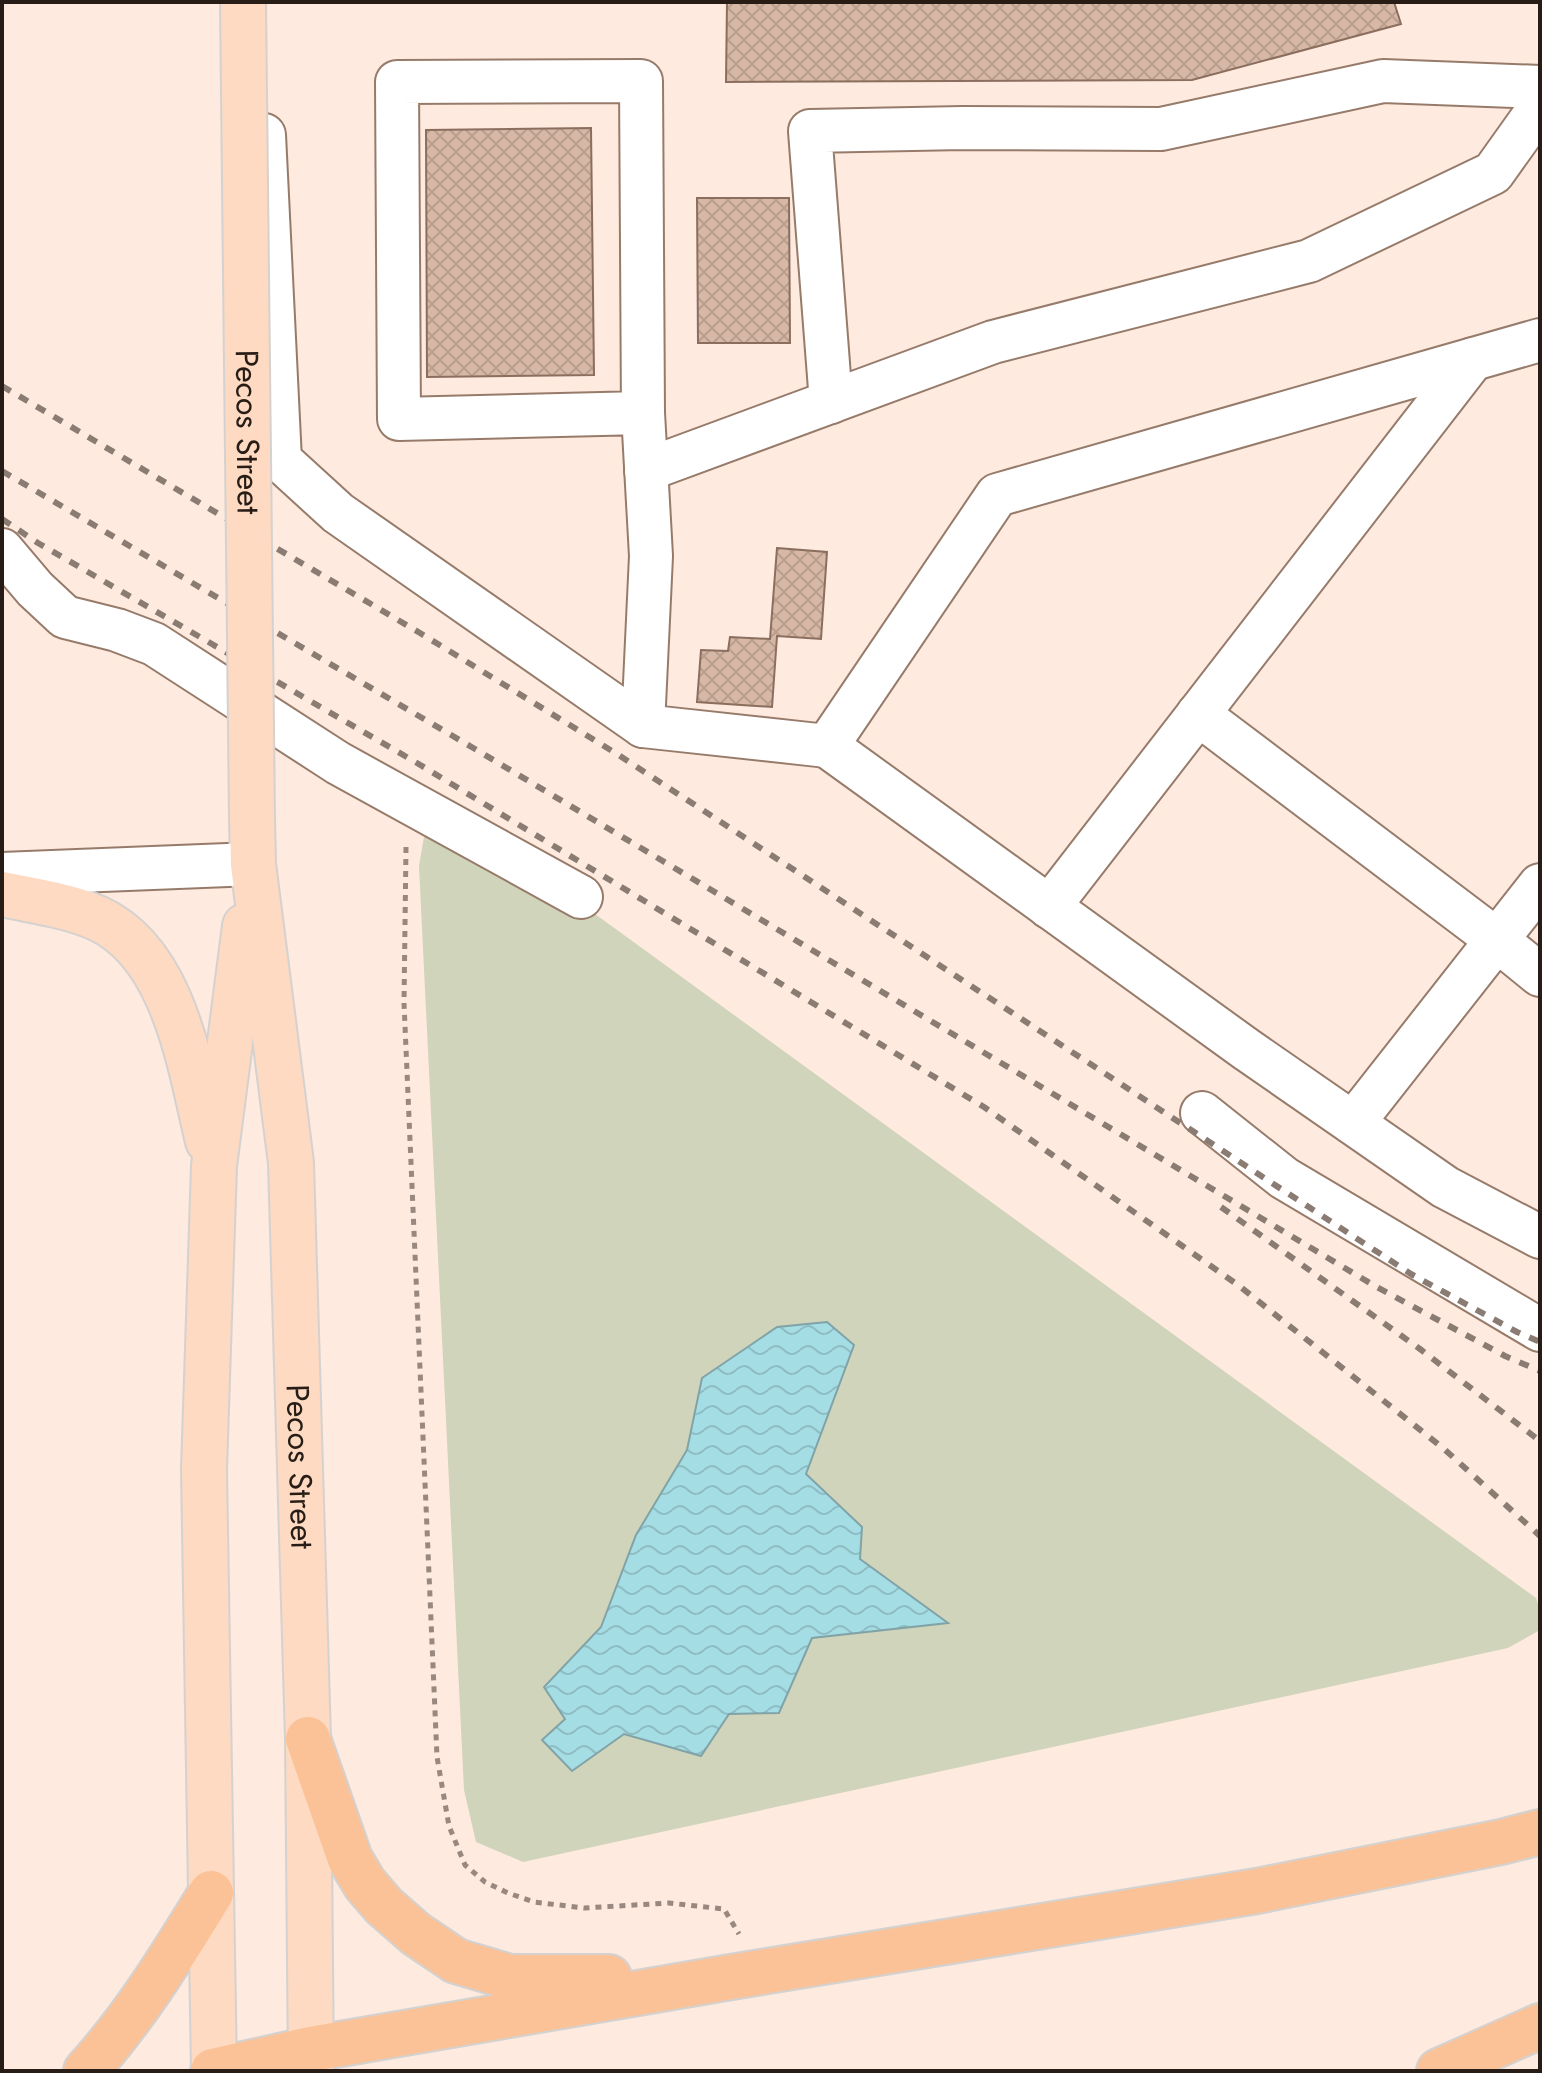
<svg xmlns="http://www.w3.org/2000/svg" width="1542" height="2073" font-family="Jost,sans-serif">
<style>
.green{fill:#d0d4ba}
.water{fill:url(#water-waves);stroke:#80a3a7;stroke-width:2}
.building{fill:url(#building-cross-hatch);stroke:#8b6e5e;stroke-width:2}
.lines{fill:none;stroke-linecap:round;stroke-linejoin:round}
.minor-casing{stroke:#977b6a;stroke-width:46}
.major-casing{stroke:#d4d2d0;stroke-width:48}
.highway-casing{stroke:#d4d2d0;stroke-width:48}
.path{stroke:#98887f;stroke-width:5;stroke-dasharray:6 6;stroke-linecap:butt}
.minor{stroke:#fff;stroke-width:42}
.major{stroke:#fddac1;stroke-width:44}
.highway{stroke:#fbc298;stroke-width:44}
.rail{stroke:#8b7c73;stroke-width:6;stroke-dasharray:10 10;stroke-linecap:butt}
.major-bridge-casing{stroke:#d4d2d0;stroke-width:48;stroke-linecap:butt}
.major-bridge{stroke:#fddac1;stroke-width:44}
.labels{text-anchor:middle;stroke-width:6;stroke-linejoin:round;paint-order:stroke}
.street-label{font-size:32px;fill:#281d16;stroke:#feeadf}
</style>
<defs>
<pattern id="water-waves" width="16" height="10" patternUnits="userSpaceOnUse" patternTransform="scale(2)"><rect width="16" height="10" fill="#a5dde5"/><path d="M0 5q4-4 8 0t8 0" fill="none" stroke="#8ebdc4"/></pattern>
<pattern id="building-cross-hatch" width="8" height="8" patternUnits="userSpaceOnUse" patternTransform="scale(2)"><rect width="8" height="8" fill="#d7b8a6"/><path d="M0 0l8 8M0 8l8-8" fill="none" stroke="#b99e8e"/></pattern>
</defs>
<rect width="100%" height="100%" fill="#feeadf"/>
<polygon class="green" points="474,826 1536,1598 1540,1610 1540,1630 1508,1648 523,1862 476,1842 464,1790 419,866 424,837 448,827"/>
<polygon class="water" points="827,1322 854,1345 806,1474 862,1527 860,1559 948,1623 812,1638 779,1713 729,1714 701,1756 624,1734 572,1771 542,1740 565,1719 544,1687 601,1627 636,1535 687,1450 702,1378 777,1327"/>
<g class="building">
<polygon points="727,2 1394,2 1401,24 1192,80 726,82"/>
<polygon points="591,128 594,375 427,377 426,130"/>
<polygon points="697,198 789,198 790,343 698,343"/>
<polygon points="777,548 827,552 821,639 777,636 772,707 697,702 701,650 728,651 730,637 770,639"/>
</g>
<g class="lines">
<g class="minor-casing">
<g id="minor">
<polyline points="264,135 280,460 338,513 643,726"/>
<polyline points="1540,340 997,495 827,746 1246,1049 1445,1187 1540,1237"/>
<polyline points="831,402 810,131 963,128 1161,129 1383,81 1540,87"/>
<polyline points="643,413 399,419 397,82 641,81 643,413 651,556 643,726 827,746"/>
<polyline points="646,470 993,342 1309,261 1493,173 1540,107"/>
<polyline points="2,550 35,589 65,617 117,630 154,644 338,763 581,897"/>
<polyline points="1198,714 1497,940 1540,975"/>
<polyline points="2,874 253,864"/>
<polyline points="1049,907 1473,359"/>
<polyline points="1202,1113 1284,1178 1540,1330"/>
<polyline points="1353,1123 1540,885"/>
</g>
</g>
<g class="major-casing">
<g id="major">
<path id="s1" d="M252,819L253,864L291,1163L308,1739L311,2071"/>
<path d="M2,894C34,901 67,905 97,918C175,953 190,1067 208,1141"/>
<polyline points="214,2071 204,1469 214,1166 245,926"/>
</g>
</g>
<g class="highway-casing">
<g id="highway">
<polyline points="308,1739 350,1859 365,1884 384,1906 416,1934 456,1961 510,1977 609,1977"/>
<path d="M86,2071C136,2016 172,1956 211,1893"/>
<polyline points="213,2071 311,2049 731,1977 1257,1891 1501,1842 1540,1832"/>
<polyline points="1439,2071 1540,2026"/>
</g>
</g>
<polyline class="path" points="406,847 404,1003 437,1757 449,1826 465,1865 485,1882 508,1893 534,1902 584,1908 669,1903 724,1909 739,1934"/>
<use href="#minor" class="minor"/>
<use href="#major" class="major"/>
<use href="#highway" class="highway"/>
<g class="rail">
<polyline points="2,386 420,633 617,754 1411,1274 1517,1332 1540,1342"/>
<polyline points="2,471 475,749 1375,1286 1505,1356 1540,1371"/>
<polyline points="2,519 38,543 417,763 984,1107 1238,1285 1443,1448 1540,1536"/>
<polyline points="1221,1207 1420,1349 1540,1441"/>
</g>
<g class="major-bridge-casing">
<g id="major-bridge">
<path id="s2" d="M243,2L252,819"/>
</g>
</g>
<use href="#major-bridge" class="major-bridge"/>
</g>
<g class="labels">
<g class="street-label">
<text dy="11" stroke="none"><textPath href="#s2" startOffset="430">Pecos Street</textPath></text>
<text dy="11" stroke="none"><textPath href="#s1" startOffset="650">Pecos Street</textPath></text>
</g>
</g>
<rect width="1542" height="2073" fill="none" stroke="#281d16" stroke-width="8"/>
</svg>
